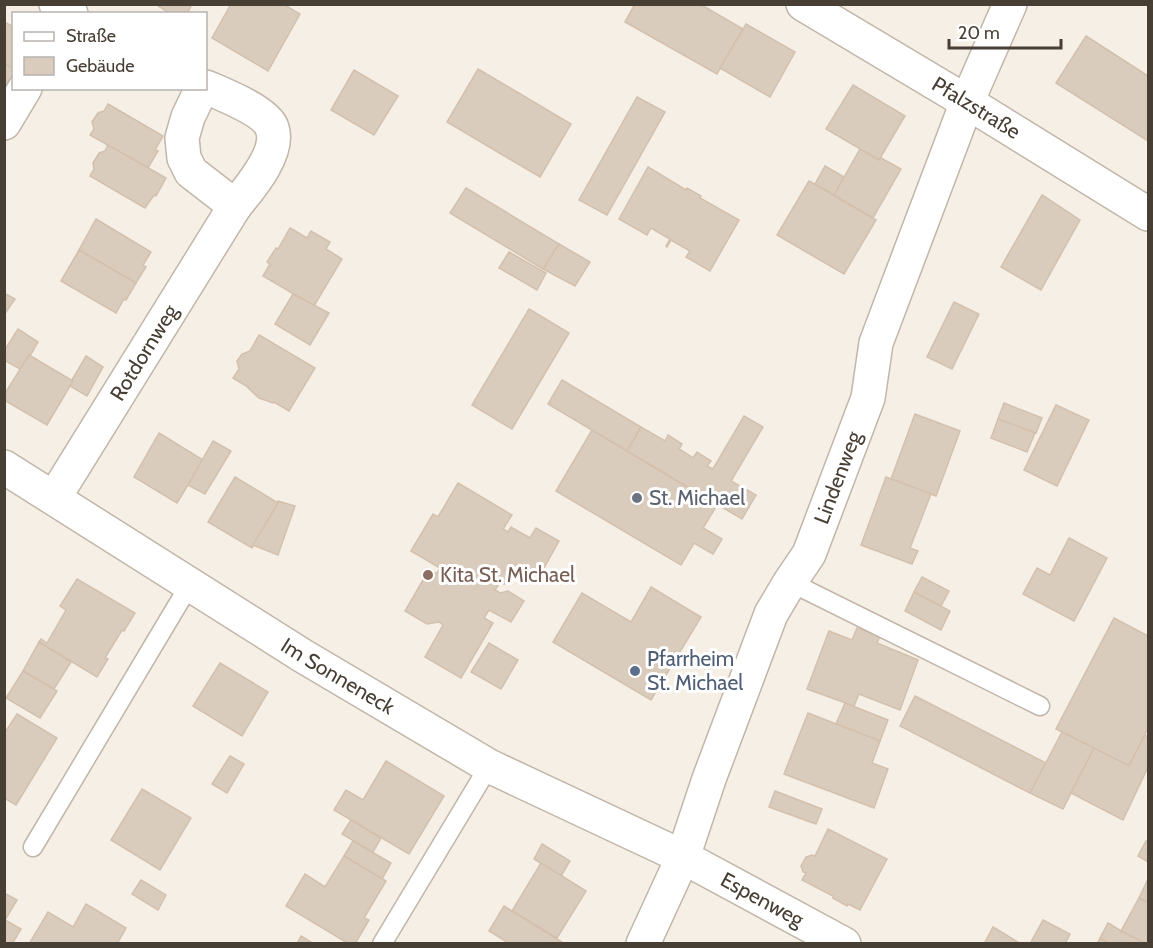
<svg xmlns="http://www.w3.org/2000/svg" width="1153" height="948" font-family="Cabin,sans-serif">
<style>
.building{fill:#daccbd;stroke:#d3c0ad;stroke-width:1.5}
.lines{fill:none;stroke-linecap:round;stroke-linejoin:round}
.lane-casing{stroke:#c1b6a8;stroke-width:21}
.street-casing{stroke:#c1b6a8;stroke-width:36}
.lane{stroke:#fff;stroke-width:18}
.street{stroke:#fff;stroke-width:33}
.worship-dot{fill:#6b7280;stroke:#fff;stroke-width:2}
.education-dot{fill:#8d6e63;stroke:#fff;stroke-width:2}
.service-dot{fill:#5c6f8a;stroke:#fff;stroke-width:2}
.labels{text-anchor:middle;stroke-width:6;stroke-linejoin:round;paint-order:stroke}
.street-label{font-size:21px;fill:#483f34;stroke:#fff}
.worship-label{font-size:21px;fill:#5b616d;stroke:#fff;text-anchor:start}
.education-label{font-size:21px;fill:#785e54;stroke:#fff;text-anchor:start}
.service-label{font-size:21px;fill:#4e5e75;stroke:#fff;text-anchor:start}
</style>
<rect width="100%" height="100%" fill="#f5efe6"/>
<g class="building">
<polygon points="155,4 192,4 187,14 171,14"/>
<polygon points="231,4 283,4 300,14 268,71 212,38"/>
<polygon points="635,4 700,4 743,29 717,74 625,22"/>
<polygon points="4,22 14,27 14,69 4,63"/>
<polygon points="746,24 795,52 770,97 720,68"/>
<polygon points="1086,36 1148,76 1148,141 1056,83"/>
<polygon points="4,63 14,69 14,73 6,86"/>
<polygon points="478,69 571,124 540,177 447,122"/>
<polygon points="354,70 398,96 374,135 331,110"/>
<polygon points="853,85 905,116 879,160 826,129"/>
<polygon points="637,97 665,112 607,215 579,200"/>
<polygon points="108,104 163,136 155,150 158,151 148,168 90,135 94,129 92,122 98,113 104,111"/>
<polygon points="108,145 166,178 156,196 154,195 145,208 90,176 94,169 93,163 99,153 105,151"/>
<polygon points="860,149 879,160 881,158 901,169 873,218 834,195"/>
<polygon points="825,166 844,177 834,195 815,184"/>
<polygon points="648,167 686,190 687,188 701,196 700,198 739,220 710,271 686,257 690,251 671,240 667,247 666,246 670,239 651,228 647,235 619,219"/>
<polygon points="809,181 876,220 844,274 777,235"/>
<polygon points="466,188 559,244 543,269 450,213"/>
<polygon points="1042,195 1080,220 1041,290 1001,267"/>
<polygon points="96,219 151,252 143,265 146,267 136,283 79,250"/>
<polygon points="290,228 307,238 311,231 330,242 326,249 342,259 314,306 263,276 270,264 267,262 276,248 278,249"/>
<polygon points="559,244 590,262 575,286 543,269"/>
<polygon points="79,250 136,283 126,300 124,299 116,313 61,281"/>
<polygon points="509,252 546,273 537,290 499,268"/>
<polygon points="4,293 15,299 4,315"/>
<polygon points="293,294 329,313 310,345 275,324"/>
<polygon points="954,302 979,314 952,369 927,357"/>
<polygon points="529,309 569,333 512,429 472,405"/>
<polygon points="18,329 38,342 30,356 29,355 20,369 4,360 4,351"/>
<polygon points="259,335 315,368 289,411 274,402 273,403 259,398 248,388 248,387 233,378 239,369 237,361 242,354 250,351"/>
<polygon points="29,355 73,381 47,425 4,400 4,395"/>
<polygon points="86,356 103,367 87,396 70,386 73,381 72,380"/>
<polygon points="562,380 641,427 627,451 548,404"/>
<polygon points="1004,403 1042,418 1036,433 998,419"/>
<polygon points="1056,405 1089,420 1057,486 1024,470"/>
<polygon points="915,414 960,431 936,496 891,479"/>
<polygon points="744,416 763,427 731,481 756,495 742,519 627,451 641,427 665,441 668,435 682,444 679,449 693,458 697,452 711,461 707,466 713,469"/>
<polygon points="998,419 1035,433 1027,452 991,438"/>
<polygon points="592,430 717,505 703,528 722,539 713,554 694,543 681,565 556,491"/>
<polygon points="159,433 203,460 177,503 134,477"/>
<polygon points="213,441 231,451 205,494 188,485"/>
<polygon points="235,477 278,503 252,548 208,522"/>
<polygon points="886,477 931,494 910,548 918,551 912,564 861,545"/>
<polygon points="458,483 512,515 503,529 508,532 511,527 530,538 536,528 559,541 539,577 516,564 505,584 499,584 495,590 500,593 508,591 524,601 511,622 489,610 484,618 493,623 461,678 425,657 443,625 439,622 427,624 405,611 427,573 437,573 440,568 411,551 433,514 438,517"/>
<polygon points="278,501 295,506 278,555 253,545 278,503"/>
<polygon points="1069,538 1107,558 1074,621 1023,594 1037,568 1050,575"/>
<polygon points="922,577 949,591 941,606 914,592"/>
<polygon points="77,579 135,613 124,631 122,630 105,658 108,659 97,677 39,642 41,639 47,643 66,610 60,606"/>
<polygon points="651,587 701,617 651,700 553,642 582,593 631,622"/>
<polygon points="914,592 950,611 941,630 905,611"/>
<polygon points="1114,618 1148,636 1148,728 1129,766 1056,729"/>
<polygon points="857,628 880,636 877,643 918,660 900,710 859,694 854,706 807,689 829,631 852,640"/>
<polygon points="39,642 71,662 54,689 23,671"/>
<polygon points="489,643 518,660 501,689 471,672"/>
<polygon points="220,663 268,692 242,736 193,706"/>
<polygon points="23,671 57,691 40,718 6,698"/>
<polygon points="915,696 1046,763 1030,793 900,726"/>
<polygon points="845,703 888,720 880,741 836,724"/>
<polygon points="808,713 880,741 872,763 888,769 874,808 784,774"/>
<polygon points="17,714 57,738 16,805 4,798 4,734"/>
<polygon points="1062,732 1094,748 1063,809 1030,793"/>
<polygon points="1145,735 1148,737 1148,767 1123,820 1071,793 1094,748 1129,766"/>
<polygon points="230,756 244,764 227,793 212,784"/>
<polygon points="386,761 444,796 409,854 334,810 346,790 363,800"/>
<polygon points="142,789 191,818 160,870 111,840"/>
<polygon points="775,791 822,809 816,824 769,807"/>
<polygon points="351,820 381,838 373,852 342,834"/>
<polygon points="828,829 887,859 860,910 848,904 847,906 833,898 833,896 802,880 806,873 803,872 801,866 806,857 812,855 815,856"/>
<polygon points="353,841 391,863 382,879 344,856"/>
<polygon points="1146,841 1148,842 1148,862 1138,856"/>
<polygon points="542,844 570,861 561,876 534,859"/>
<polygon points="344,856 386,881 364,918 369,920 355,944 349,944 286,906 305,874 325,887"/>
<polygon points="541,863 586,891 557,938 512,911"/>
<polygon points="1148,879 1148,903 1139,898"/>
<polygon points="141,880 166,895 158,910 132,894"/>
<polygon points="4,893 17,900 5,920 21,929 12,944 4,944"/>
<polygon points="1139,898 1148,903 1148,944 1145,944 1121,931"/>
<polygon points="86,904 126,928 117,944 29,944 48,912 73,927"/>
<polygon points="504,906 512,911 565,944 505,944 507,942 489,931"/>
<polygon points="1043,920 1070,934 1065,944 1030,944"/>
<polygon points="1108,923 1121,931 1145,943 1110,944 1100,938"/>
<polygon points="993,927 1021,944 984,944"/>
<polygon points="301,936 314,944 297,944"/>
<polygon points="1100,938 1110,944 1097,944"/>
</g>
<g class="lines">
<g class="lane-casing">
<g id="lane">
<polyline points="790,582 1040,706"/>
<polyline points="33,847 190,584"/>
<polyline points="382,944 489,766"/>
</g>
</g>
<g class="street-casing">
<g id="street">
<polyline points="56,4 71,14"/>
<path id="s1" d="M803,4L967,102L1148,214"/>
<path d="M202,88L188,117L182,138L184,158L191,172L235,206C249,189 281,152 272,128C266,111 222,94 206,87"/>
<polyline points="4,123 25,88"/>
<path id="s2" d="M4,467L303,656L489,766L683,857L844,944"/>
<path id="s3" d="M54,498L235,206"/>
<path id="s4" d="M643,944L683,857L709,779L771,614L790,582L809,554L868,398L876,343L967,102L1010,4"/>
</g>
</g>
<use href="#lane" class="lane"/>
<use href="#street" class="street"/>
</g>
<circle class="worship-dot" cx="637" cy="498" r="6"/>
<circle class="education-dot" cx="428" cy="575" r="6"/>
<circle class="service-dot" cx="635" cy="671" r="6"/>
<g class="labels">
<g class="street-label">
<text dy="7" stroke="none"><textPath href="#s1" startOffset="202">Pfalzstraße</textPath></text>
<text dy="7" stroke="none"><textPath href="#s3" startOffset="171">Rotdornweg</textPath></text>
<text dy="7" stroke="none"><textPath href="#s4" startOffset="507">Lindenweg</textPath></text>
<text dy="7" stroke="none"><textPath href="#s2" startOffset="394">Im Sonneneck</textPath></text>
<text dy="7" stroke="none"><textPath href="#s2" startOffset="874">Espenweg</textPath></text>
</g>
<g class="worship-label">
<text x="649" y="505">St. Michael</text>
</g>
<g class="education-label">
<text x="440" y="582">Kita St. Michael</text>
</g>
<g class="service-label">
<text x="647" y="666">Pfarrheim<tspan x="647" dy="24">St. Michael</tspan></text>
</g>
</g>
<rect width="1153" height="948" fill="none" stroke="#483f34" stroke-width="12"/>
<rect x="12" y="12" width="195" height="78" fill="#ffffff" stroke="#b6b2ae" stroke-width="1.5"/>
<rect x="24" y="32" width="30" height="9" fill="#ffffff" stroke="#b6b2ae" stroke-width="1.5"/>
<text x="66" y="42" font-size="18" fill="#483f34">Straße</text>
<rect x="24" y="57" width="30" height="18" fill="#daccbd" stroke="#b6b2ae" stroke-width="1.5"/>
<text x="66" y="72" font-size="18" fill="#483f34">Gebäude</text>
<path d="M949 39v9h112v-9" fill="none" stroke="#483f34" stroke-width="3"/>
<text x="958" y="39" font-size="18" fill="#483f34" stroke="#ffffff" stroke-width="4.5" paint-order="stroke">20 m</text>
</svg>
